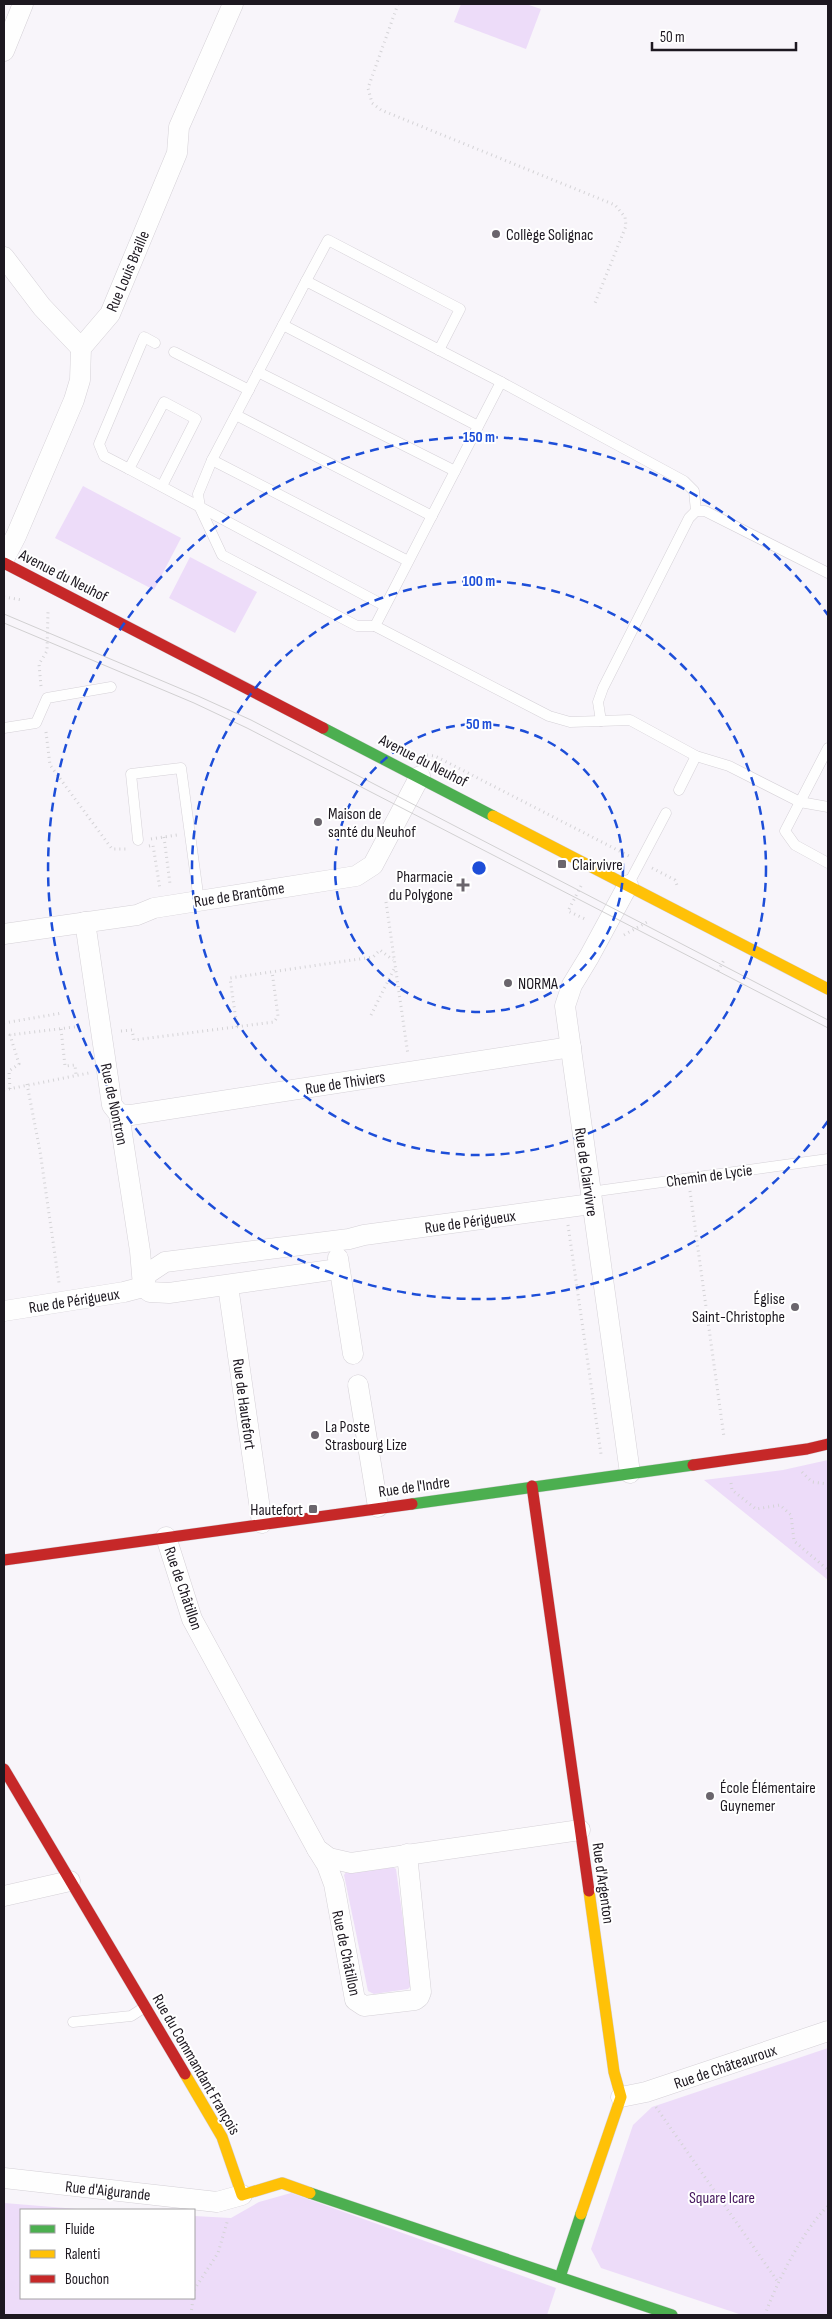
<svg xmlns="http://www.w3.org/2000/svg" width="832" height="2319" font-family="'Sofia Sans Condensed',sans-serif">
<style>
.green{fill:#eddcf9}
.lines{fill:none;stroke-linecap:round;stroke-linejoin:round}
.lane-casing{stroke:#d5d1d7;stroke-width:11}
.street-casing{stroke:#d5d1d7;stroke-width:21}
.fast-casing{stroke:#d5d1d7;stroke-width:12}
.slow-casing{stroke:#d5d1d7;stroke-width:12}
.jam-casing{stroke:#d5d1d7;stroke-width:12}
.path{stroke:#d4d3d6;stroke-width:3;stroke-dasharray:1 4;stroke-linecap:butt}
.lane{stroke:#fefefe;stroke-width:10}
.street{stroke:#fefefe;stroke-width:20}
.fast{stroke:#4caf50;stroke-width:11}
.slow{stroke:#ffc107;stroke-width:11}
.jam{stroke:#c62828;stroke-width:11}
.tram{stroke:#d1d0d1;stroke-width:1}
.ring{fill:none;stroke:#1d4ed8;stroke-width:2.5;stroke-dasharray:9 6}
.poi-dot{fill:#6a656c;stroke:#fff;stroke-width:2}
.labels{text-anchor:middle;stroke-width:4;stroke-linejoin:round;paint-order:stroke}
.poi-label{font-size:16px;fill:#1d1820;stroke:#fff;text-anchor:start}
.street-label{font-size:16px;fill:#1d1820;stroke:#fff}
.park-label{font-size:16px;fill:#44165d;stroke:#fff}
.centre{fill:#1d4ed8;stroke:#fff;stroke-width:2.5}
.ring-label{font-size:15px;text-anchor:middle;font-weight:bold;fill:#1d4ed8;stroke:#fff;stroke-width:4;stroke-linejoin:round;paint-order:stroke}
</style>
<rect width="100%" height="100%" fill="#f8f5fa"/>
<g class="green">
<polygon points="461,4 526,4 541,9 526,49 454,22"/>
<polygon points="83,486 181,538 154,590 55,538"/>
<polygon points="190,557 257,592 235,633 169,598"/>
<polygon points="828,1460 828,1580 704,1480 783,1470"/>
<polygon points="390,1865 396,1869 412,1985 408,1989 374,1994 368,1991 344,1875 347,1871"/>
<polygon points="828,2048 828,2315 742,2315 601,2268 591,2249 633,2125 652,2107"/>
<polygon points="291,2193 556,2288 547,2315 4,2315 4,2203 90,2210 21,2210 21,2298 194,2298 194,2216 231,2218 259,2202"/>
</g>
<g class="lines">
<g class="lane-casing">
<g id="lane">
<polyline points="306,281 328,240 460,309 439,350"/>
<polyline points="283,325 478,426"/>
<polyline points="174,352 249,390"/>
<polyline points="258,372 455,471"/>
<polyline points="501,382 375,626 549,716 570,722 630,720 696,756 729,766 800,802 828,807"/>
<polyline points="236,415 432,516"/>
<polyline points="212,460 408,561"/>
<polyline points="129,469 104,456 99,444 144,337 155,343"/>
<polyline points="162,486 196,419 164,402 129,469 385,606"/>
<polyline points="375,626 357,626 222,555 200,508 198,494 212,460 306,281 501,382 684,481 694,491 696,511"/>
<polyline points="601,721 598,702 603,688 689,518 696,511 705,511 828,573"/>
<polyline points="4,728 36,723 47,698 111,687"/>
<polyline points="828,748 785,831 795,845 828,863"/>
<polyline points="679,790 696,756"/>
<polyline points="138,840 131,774 181,768 199,901"/>
<polyline points="628,885 666,813"/>
<polyline points="590,1192 828,1159"/>
<polyline points="73,2022 131,2016 145,2007"/>
</g>
</g>
<g class="street-casing">
<g id="street">
<polyline points="4,51 23,4"/>
<polyline points="4,257 42,307 81,348"/>
<polyline points="4,559 16,536 74,400 80,380 81,348 110,314 177,153 179,127 233,4"/>
<polyline points="628,885 589,957 572,985 565,1006 630,1473"/>
<polyline points="85,922 112,1105 119,1114 140,1251 143,1286"/>
<polyline points="4,934 137,915 154,908 356,876 373,865 420,776"/>
<polyline points="119,1114 131,1115 571,1047"/>
<polyline points="338,1258 353,1354"/>
<polyline points="228,1286 262,1523"/>
<polyline points="143,1287 147,1274 165,1262 349,1239 364,1235 591,1204"/>
<polyline points="143,1287 150,1292 169,1293 338,1269"/>
<polyline points="4,1311 124,1292 143,1287"/>
<polyline points="358,1385 378,1507"/>
<polyline points="166,1537 192,1619 317,1849 329,1858 351,1863 580,1830"/>
<polyline points="317,1849 327,1865 334,1884 355,2000 364,2006 415,2000 419,1997 421,1992 407,1854"/>
<polyline points="4,1896 70,1881"/>
<polyline points="621,2097 646,2092 828,2031"/>
<polyline points="4,2178 217,2202 242,2195"/>
</g>
</g>
<g class="fast-casing">
<g id="fast">
<polyline points="323,728 493,816"/>
<polyline points="412,1504 693,1465"/>
<polyline points="310,2193 672,2315"/>
<polyline points="560,2277 581,2214"/>
</g>
</g>
<g class="slow-casing">
<g id="slow">
<polyline points="493,816 828,989"/>
<polyline points="185,2074 222,2137 242,2195 282,2183 310,2193"/>
<polyline points="581,2214 621,2097 614,2072 589,1891"/>
</g>
</g>
<g class="jam-casing">
<g id="jam">
<polyline points="4,563 323,728"/>
<polyline points="693,1465 807,1449 828,1444"/>
<polyline points="532,1486 589,1891"/>
<polyline points="4,1560 412,1504"/>
<polyline points="4,1769 185,2074"/>
</g>
</g>
<g class="path">
<polyline points="398,4 368,88 372,103 381,110 615,205 625,217 626,226 595,303"/>
<polyline points="4,597 22,600"/>
<polyline points="41,686 39,664 47,651 48,612"/>
<polyline points="46,732 50,765 112,849 128,849"/>
<polyline points="427,755 435,756 629,856"/>
<polyline points="164,837 170,884 172,884"/>
<polyline points="151,839 177,835"/>
<polyline points="149,846 153,845 160,889"/>
<polyline points="652,868 675,880 677,885"/>
<polyline points="581,886 568,911 587,920"/>
<polyline points="386,902 408,1055"/>
<polyline points="624,935 649,921"/>
<polyline points="718,971 724,960"/>
<polyline points="371,1015 394,969"/>
<polyline points="4,1023 62,1013"/>
<polyline points="237,1027 230,978 373,957 380,950 393,960"/>
<polyline points="61,1029 65,1066 75,1065 76,1075"/>
<polyline points="121,1031 132,1030 134,1040 274,1022 278,1016 272,971"/>
<polyline points="27,1084 40,1151 59,1283"/>
<polyline points="10,1089 9,1071 19,1064 10,1035 82,1026"/>
<polyline points="4,1090 89,1073"/>
<polyline points="690,1191 724,1437"/>
<polyline points="568,1225 601,1454"/>
<polyline points="802,1472 812,1482 828,1484"/>
<polyline points="731,1483 732,1490 756,1509 780,1505 791,1515 794,1541 828,1570"/>
<polyline points="656,2107 778,2282"/>
<polyline points="194,2290 218,2253 228,2219"/>
<polyline points="191,2315 193,2298"/>
<path d="M765,2315C775,2285 805,2227 828,2206"/>
</g>
<use href="#lane" class="lane"/>
<use href="#street" class="street"/>
<use href="#fast" class="fast"/>
<use href="#slow" class="slow"/>
<use href="#jam" class="jam"/>
<g class="tram">
<polyline points="4,614 198,696 251,720 828,1020"/>
<polyline points="4,623 194,703 247,728 828,1028"/>
</g>
</g>
<g class="ring">
<circle cx="479" cy="868" r="144"/>
<circle cx="479" cy="868" r="287"/>
<path d="M828 1121A431 431 0 1 1 828 615"/>
</g>
<g class="poi-dot">
<circle cx="496" cy="234" r="5"/>
<circle cx="318" cy="822" r="5"/>
<rect x="557" y="859" width="10" height="10" rx="2.5"/>
<path d="M460.5 877.5h5v5h5v5h-5v5h-5v-5h-5v-5h5z"/>
<circle cx="508" cy="983" r="5"/>
<circle cx="795" cy="1307" r="5"/>
<circle cx="315" cy="1435" r="5"/>
<rect x="308" y="1504" width="10" height="10" rx="2.5"/>
<circle cx="710" cy="1796" r="5"/>
</g>
<g class="labels">
<g class="poi-label">
<text x="506" y="240">Collège Solignac</text>
<text x="328" y="819">Maison de<tspan x="328" dy="18">santé du Neuhof</tspan></text>
<text x="572" y="870">Clairvivre</text>
<text x="453" y="882" text-anchor="end">Pharmacie<tspan x="453" dy="18">du Polygone</tspan></text>
<text x="518" y="989">NORMA</text>
<text x="785" y="1304" text-anchor="end">Église<tspan x="785" dy="18">Saint-Christophe</tspan></text>
<text x="325" y="1432">La Poste<tspan x="325" dy="18">Strasbourg Lize</tspan></text>
<text x="303" y="1515" text-anchor="end">Hautefort</text>
<text x="720" y="1793">École Élémentaire<tspan x="720" dy="18">Guynemer</tspan></text>
</g>
<g class="street-label">
<text transform="translate(127 271) rotate(-67)" y="6">Rue Louis Braille</text>
<text transform="translate(64 575) rotate(27)" y="6">Avenue du Neuhof</text>
<text transform="translate(424 760) rotate(27)" y="6">Avenue du Neuhof</text>
<text transform="translate(239 894) rotate(-9)" y="6">Rue de Brantôme</text>
<text transform="translate(345 1082) rotate(-9)" y="6">Rue de Thiviers</text>
<text transform="translate(115 1104) rotate(78)" y="6">Rue de Nontron</text>
<text transform="translate(587 1172) rotate(82)" y="6">Rue de Clairvivre</text>
<text transform="translate(709 1175) rotate(-8)" y="6">Chemin de Lycie</text>
<text transform="translate(470 1221) rotate(-8)" y="6">Rue de Périgueux</text>
<text transform="translate(74 1300) rotate(-9)" y="6">Rue de Périgueux</text>
<text transform="translate(245 1404) rotate(82)" y="6">Rue de Hautefort</text>
<text transform="translate(414 1486) rotate(-8)" y="6">Rue de l'Indre</text>
<text transform="translate(184 1588) rotate(71)" y="6">Rue de Châtillon</text>
<text transform="translate(604 1883) rotate(82)" y="6">Rue d'Argenton</text>
<text transform="translate(347 1953) rotate(78)" y="6">Rue de Châtillon</text>
<text transform="translate(197 2064) rotate(60)" y="6">Rue du Commandant François</text>
<text transform="translate(725 2066) rotate(-19)" y="6">Rue de Châteauroux</text>
<text transform="translate(108 2190) rotate(6)" y="6">Rue d'Aigurande</text>
</g>
<g class="park-label">
<text x="722" y="2203">Square Icare</text>
</g>
</g>
<circle cx="479" cy="868" r="8" class="centre"/>
<g class="ring-label">
<text x="479" y="442">150 m</text>
<text x="479" y="586">100 m</text>
<text x="479" y="729">50 m</text>
</g>
<rect width="832" height="2319" fill="none" stroke="#1d1820" stroke-width="10"/>
<rect x="20" y="2209" width="175" height="90" fill="#ffffff" stroke="#a5a3a6"/>
<rect x="30" y="2225" width="25" height="8" fill="#4caf50" stroke="#a5a3a6"/>
<text x="65" y="2234" font-size="15" fill="#1d1820">Fluide</text>
<rect x="30" y="2250" width="25" height="8" fill="#ffc107" stroke="#a5a3a6"/>
<text x="65" y="2259" font-size="15" fill="#1d1820">Ralenti</text>
<rect x="30" y="2275" width="25" height="8" fill="#c62828" stroke="#a5a3a6"/>
<text x="65" y="2284" font-size="15" fill="#1d1820">Bouchon</text>
<path d="M652 42v8h144v-8" fill="none" stroke="#1d1820" stroke-width="2.5"/>
<text x="660" y="42" font-size="15" fill="#1d1820" stroke="#ffffff" stroke-width="4" paint-order="stroke">50 m</text>
</svg>
